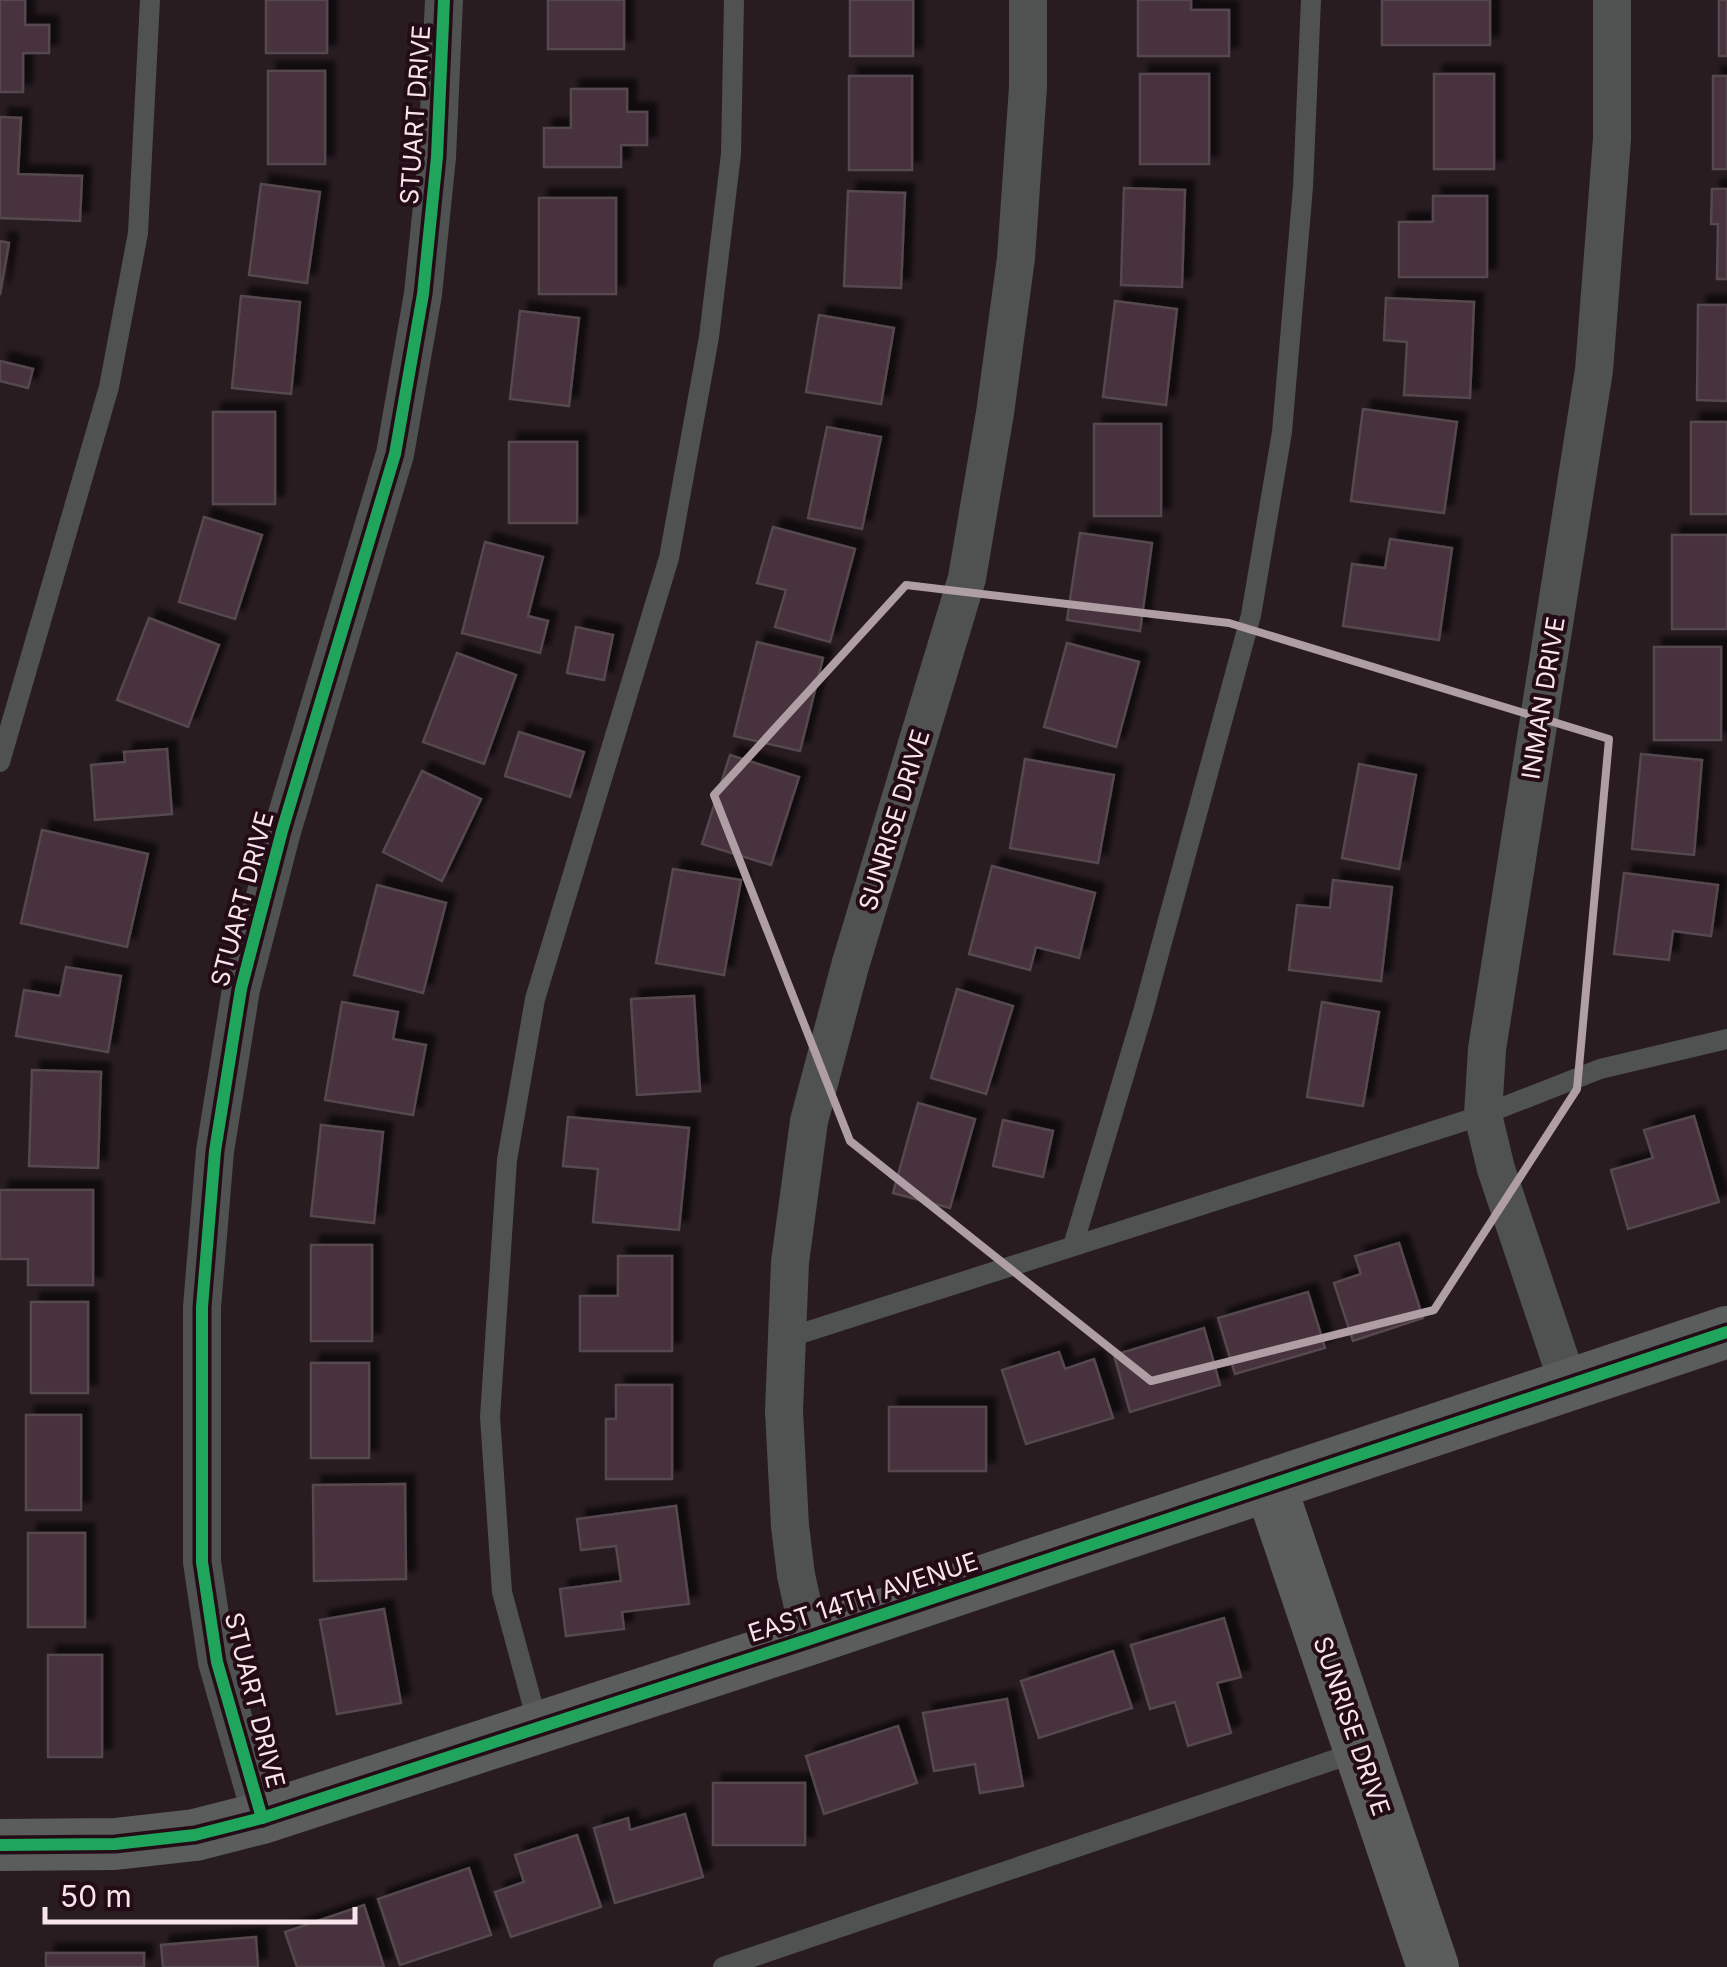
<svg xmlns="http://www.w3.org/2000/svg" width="1727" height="1967" font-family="Inter,sans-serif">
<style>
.building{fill:#46313c;stroke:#54484d;stroke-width:2.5;filter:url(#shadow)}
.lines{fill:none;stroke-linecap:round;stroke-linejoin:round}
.lane{stroke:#505251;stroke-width:20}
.street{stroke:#505251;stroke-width:38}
.secondary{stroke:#5b5d5c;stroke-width:52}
.cycleway-casing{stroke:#240c16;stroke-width:19}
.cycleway{stroke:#20a55d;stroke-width:12}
.marked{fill:none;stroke:#af9fa4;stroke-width:8;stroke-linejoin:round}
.labels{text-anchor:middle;stroke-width:8;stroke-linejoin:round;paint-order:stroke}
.street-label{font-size:25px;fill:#f7e5eb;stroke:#240c16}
</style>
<defs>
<filter id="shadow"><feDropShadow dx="9" dy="-9" stdDeviation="2.5" flood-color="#0009"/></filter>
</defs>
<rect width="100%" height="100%" fill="#281c21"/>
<g class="building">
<polygon points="0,0 25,0 25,25 49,25 49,53 23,53 23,92 0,92"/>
<rect x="266" y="0" width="61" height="53"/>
<rect x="548" y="0" width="76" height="49"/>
<rect x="850" y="0" width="63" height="56"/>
<polygon points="1138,0 1191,0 1191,10 1229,10 1229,56 1138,56"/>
<rect x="1382" y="0" width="108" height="45"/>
<rect x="1719" y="0" width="8" height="56"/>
<rect x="268" y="71" width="57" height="93"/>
<rect x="1140" y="74" width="69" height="90"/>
<rect x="1434" y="74" width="60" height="95"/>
<rect x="849" y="76" width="63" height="94"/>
<rect x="1713" y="76" width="14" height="93"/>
<polygon points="571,89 627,89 627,112 647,112 647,145 621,145 621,167 544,167 544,128 571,128"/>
<polygon points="0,117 21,118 18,174 82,176 80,221 0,218"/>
<polygon points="261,184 320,192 307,283 249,275"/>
<polygon points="1124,188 1185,190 1182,287 1121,285"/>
<polygon points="1712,189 1727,189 1727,279 1717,279 1718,224 1711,224"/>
<polygon points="848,191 905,193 901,288 844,286"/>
<polygon points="1433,196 1487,196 1487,277 1399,277 1399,222 1433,222"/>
<rect x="539" y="198" width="77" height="96"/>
<polygon points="0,241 9,243 0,295"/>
<polygon points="241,296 300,302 291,394 232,388"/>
<polygon points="1386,298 1474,302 1470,398 1404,395 1407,342 1384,340"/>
<polygon points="1115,301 1177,309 1166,405 1103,397"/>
<polygon points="1698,305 1727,305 1727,401 1697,400"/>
<polygon points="520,311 579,318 569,406 510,399"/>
<polygon points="819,315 894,328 881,404 806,392"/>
<polygon points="0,361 33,369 28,388 0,381"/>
<polygon points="1363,409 1457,422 1444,513 1351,501"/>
<rect x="213" y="412" width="62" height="92"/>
<rect x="1691" y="422" width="36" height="92"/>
<rect x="1094" y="424" width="67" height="92"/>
<polygon points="827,427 881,437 862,529 808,518"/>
<rect x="509" y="442" width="68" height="81"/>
<polygon points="204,517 262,535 235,619 179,602"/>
<polygon points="773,527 855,549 830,642 775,627 786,590 757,583"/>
<polygon points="1080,533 1152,543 1140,631 1067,620"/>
<rect x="1672" y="535" width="55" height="94"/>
<polygon points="1390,539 1452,548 1439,640 1343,626 1352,564 1385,568"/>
<polygon points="485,542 543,557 528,616 548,621 540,653 462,633"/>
<polygon points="149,618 219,645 188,727 117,700"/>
<polygon points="576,627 613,635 604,680 567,673"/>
<polygon points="757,642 823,658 800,751 734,736"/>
<polygon points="1067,643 1139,662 1116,747 1044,727"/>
<rect x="1654" y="647" width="67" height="93"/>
<polygon points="457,653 516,675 484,764 423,742"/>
<polygon points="519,732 584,752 570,797 505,776"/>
<polygon points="167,749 172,814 95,820 91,765 125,762 124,752"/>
<polygon points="1641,754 1702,760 1694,855 1632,849"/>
<polygon points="730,755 799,777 771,865 702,844"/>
<polygon points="1025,759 1114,775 1098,863 1010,848"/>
<polygon points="1359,764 1416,775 1399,869 1342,858"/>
<polygon points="422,771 481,799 442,881 383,852"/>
<polygon points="42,830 148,854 127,947 21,923"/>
<polygon points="992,866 1095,893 1079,958 1036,947 1030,970 969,954"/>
<polygon points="673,869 741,880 724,975 656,963"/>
<polygon points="1624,873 1718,885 1711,936 1673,931 1669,960 1614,954"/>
<polygon points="1333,880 1392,887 1381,981 1289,970 1297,905 1330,908"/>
<polygon points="377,885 446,903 423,993 354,975"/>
<polygon points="66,967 121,976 108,1052 16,1036 24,990 60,996"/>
<polygon points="957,989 1013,1006 986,1094 931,1078"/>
<polygon points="694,996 700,1091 637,1095 631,999"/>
<polygon points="342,1002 398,1012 393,1039 426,1045 413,1115 325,1100"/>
<polygon points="1322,1002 1379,1012 1363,1106 1307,1097"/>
<polygon points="32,1070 101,1072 98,1168 29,1166"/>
<polygon points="918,1103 975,1119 950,1208 893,1193"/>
<polygon points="1694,1116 1719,1202 1628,1229 1611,1170 1653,1158 1644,1130"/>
<polygon points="568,1117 689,1128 679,1230 593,1222 598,1169 563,1166"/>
<polygon points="1003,1120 1053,1131 1043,1177 993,1166"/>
<polygon points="321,1125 383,1132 374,1223 311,1216"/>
<polygon points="0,1190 93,1190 93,1285 28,1285 28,1259 0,1259"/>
<polygon points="1399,1243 1423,1318 1353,1341 1334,1283 1361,1274 1355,1256"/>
<rect x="311" y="1245" width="61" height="96"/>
<polygon points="618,1256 672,1256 672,1351 580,1351 580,1296 618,1296"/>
<polygon points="1308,1292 1325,1348 1235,1374 1218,1318"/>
<rect x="31" y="1302" width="57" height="91"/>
<polygon points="1204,1328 1220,1385 1130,1412 1114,1355"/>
<polygon points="1059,1352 1065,1369 1094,1359 1113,1418 1026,1444 1002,1370"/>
<rect x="311" y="1363" width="58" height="95"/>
<polygon points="616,1385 672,1385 672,1479 606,1479 606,1419 616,1419"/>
<rect x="889" y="1407" width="97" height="64"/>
<rect x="26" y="1415" width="55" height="95"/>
<polygon points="405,1484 406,1579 314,1581 313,1485"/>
<polygon points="676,1506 689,1604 622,1612 624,1629 566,1636 560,1589 621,1581 616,1546 581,1550 577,1519"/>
<rect x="28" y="1533" width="57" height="94"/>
<polygon points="384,1609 401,1703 337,1714 320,1620"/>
<polygon points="1224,1618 1241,1677 1217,1683 1231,1733 1188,1746 1175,1702 1150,1709 1131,1645"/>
<polygon points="1113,1651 1132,1708 1039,1738 1021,1681"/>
<rect x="48" y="1655" width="54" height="102"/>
<polygon points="1007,1699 1023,1786 980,1793 975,1764 934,1771 923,1713"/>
<polygon points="898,1726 917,1783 824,1814 806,1756"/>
<rect x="713" y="1783" width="92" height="62"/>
<polygon points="685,1814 703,1877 615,1903 594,1828 628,1818 630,1830"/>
<polygon points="577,1835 601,1907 511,1937 495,1892 524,1882 515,1855"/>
<polygon points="469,1868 491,1935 400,1965 378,1899"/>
<polygon points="364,1905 384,1967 297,1967 285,1932"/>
<polygon points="256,1937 258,1967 163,1967 161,1945"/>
<rect x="46" y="1953" width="98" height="14"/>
</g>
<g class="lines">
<g class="lane">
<polyline points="0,762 109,387 138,233 150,0"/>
<polyline points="1073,1246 1143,1012 1251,615 1282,432 1303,187 1311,0"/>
<polyline points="787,1338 1483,1115 1600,1069 1727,1039"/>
<polyline points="538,1725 502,1592 490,1417 507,1160 535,999 669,558 709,337 731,154 734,0"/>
<polyline points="723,1967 1360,1751"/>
</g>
<g class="street">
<polyline points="1568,1383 1496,1169 1483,1115 1487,1049 1594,370 1612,139 1612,0"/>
<polyline points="810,1639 796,1575 790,1526 784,1411 790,1262 809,1121 850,966 967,578 995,413 1016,258 1028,87 1028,0"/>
<polyline points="262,1818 217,1662 202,1562 202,1307 215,1151 241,989 282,831 395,454 423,294 437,157 444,0"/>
</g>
<g class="secondary">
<polyline points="1270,1485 1433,1967"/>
<polyline points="0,1845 115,1844 195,1835 262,1818 810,1639 1727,1332"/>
</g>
<g class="cycleway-casing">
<g id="cycleway">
<polyline points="262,1818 217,1662 202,1562 202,1307 215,1151 241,989 282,831 395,454 423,294 437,157 444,0"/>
<polyline points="0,1845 115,1844 195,1835 262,1818 810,1639 1727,1332"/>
</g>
</g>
<use href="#cycleway" class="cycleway"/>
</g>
<path class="marked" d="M906,585L1229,623L1609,739L1577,1089L1434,1310L1151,1381L850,1141L714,795Z"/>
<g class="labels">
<g class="street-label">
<text transform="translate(415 115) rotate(-86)" y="9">STUART DRIVE</text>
<text transform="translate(1543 698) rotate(-81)" y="9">INMAN DRIVE</text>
<text transform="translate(894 820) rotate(-73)" y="9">SUNRISE DRIVE</text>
<text transform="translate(242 899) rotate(-75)" y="9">STUART DRIVE</text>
<text transform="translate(863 1597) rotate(-18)" y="9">EAST 14TH AVENUE</text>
<text transform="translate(255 1700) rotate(76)" y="9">STUART DRIVE</text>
<text transform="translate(1352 1726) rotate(71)" y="9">SUNRISE DRIVE</text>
</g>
</g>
<path d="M45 1907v15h310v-15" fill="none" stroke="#f7e5eb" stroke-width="5"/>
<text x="60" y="1907" font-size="30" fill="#f7e5eb" stroke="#240c16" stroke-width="8" paint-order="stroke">50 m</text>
</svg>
